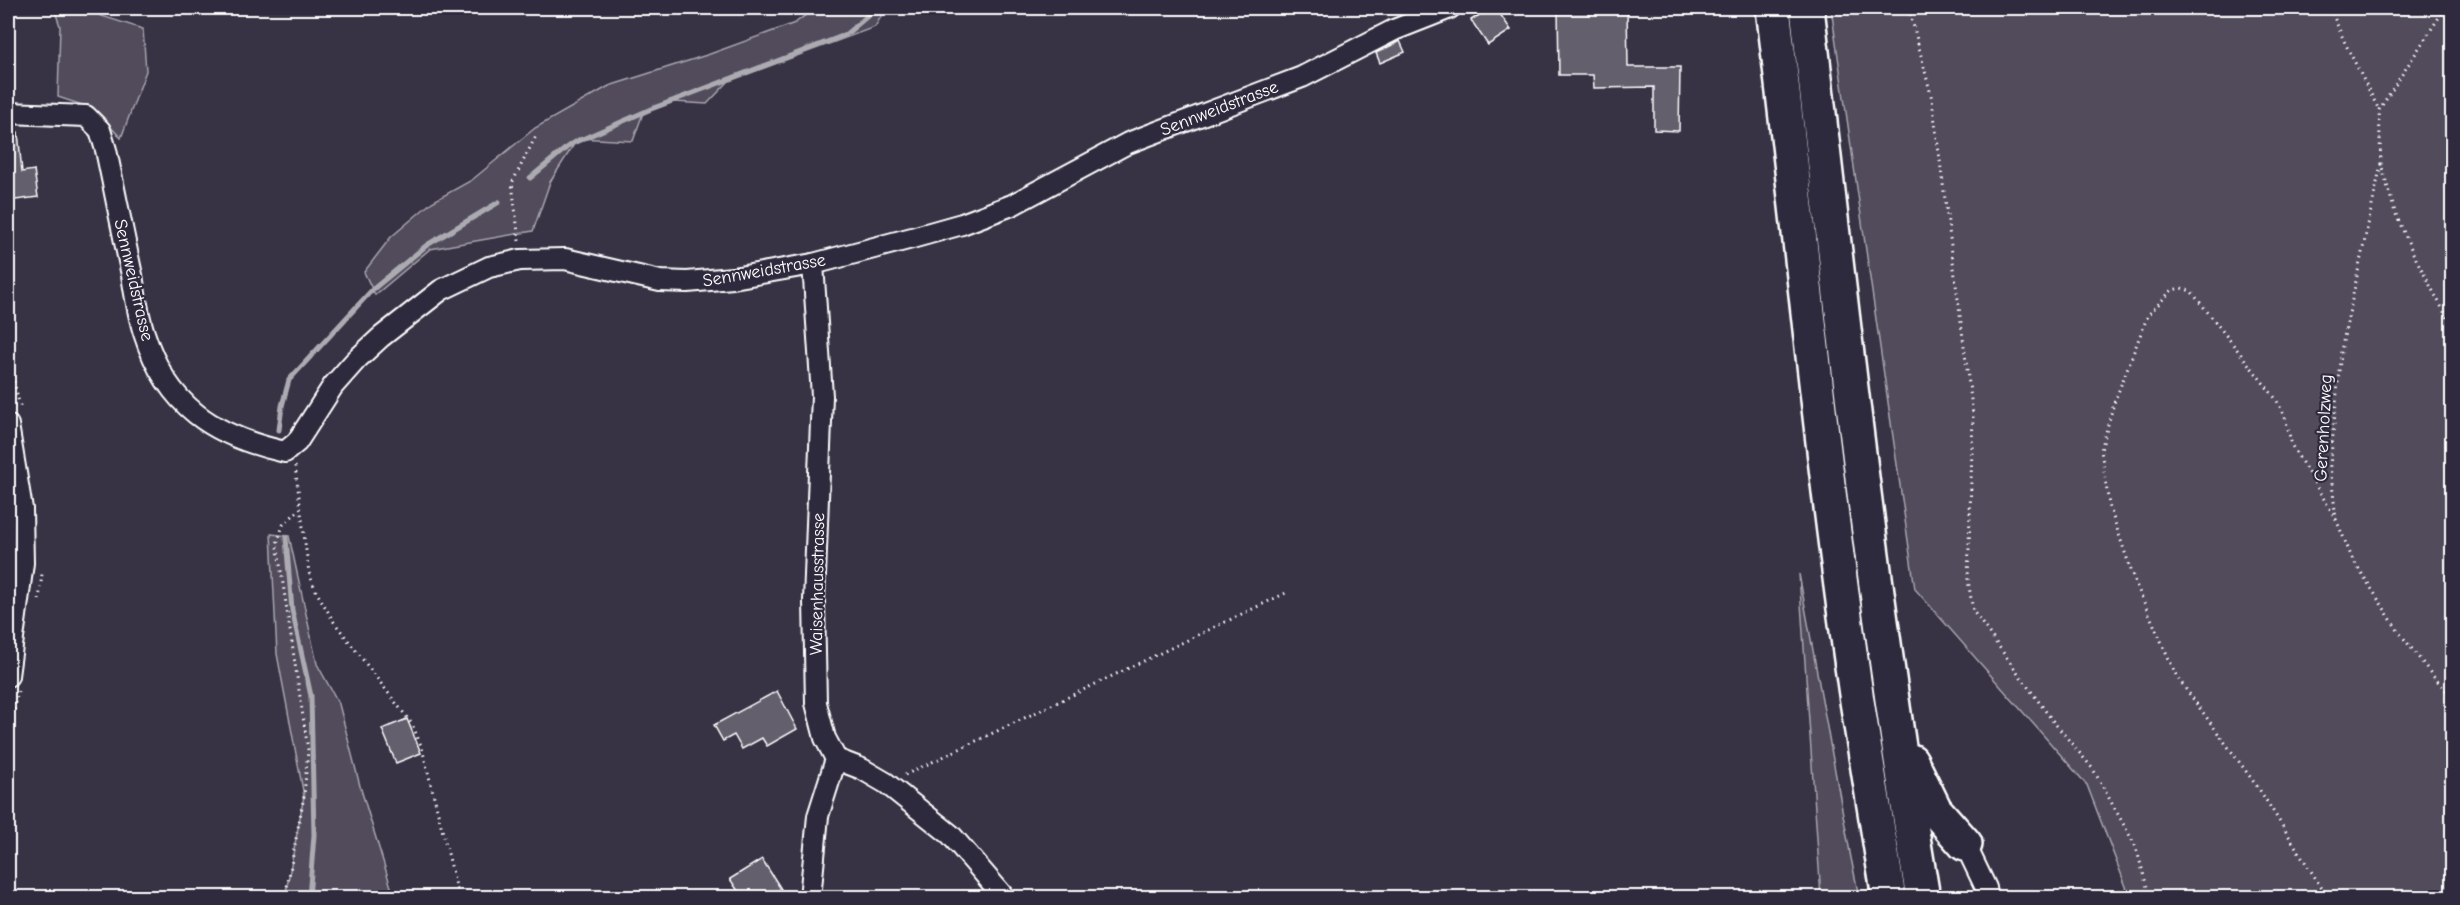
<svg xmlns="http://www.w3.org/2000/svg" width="2460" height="905" font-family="'Comic Neue',sans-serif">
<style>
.green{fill:#514c5c;stroke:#a8a6ae;stroke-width:1.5}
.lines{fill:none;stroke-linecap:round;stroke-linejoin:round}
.stream{stroke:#adabb2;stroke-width:5}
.building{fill:#635f6d;stroke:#fff;stroke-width:1.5}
.street-casing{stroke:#fff;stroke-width:24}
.highway-casing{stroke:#fff;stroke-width:38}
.path{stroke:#fff;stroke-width:3;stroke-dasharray:1.5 4.5;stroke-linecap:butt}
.street{stroke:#2f2a3d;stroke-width:20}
.highway{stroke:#2f2a3d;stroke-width:33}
.labels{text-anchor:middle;stroke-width:4.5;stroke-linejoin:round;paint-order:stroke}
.street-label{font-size:18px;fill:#fff;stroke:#2f2a3d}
</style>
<rect width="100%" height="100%" fill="#373345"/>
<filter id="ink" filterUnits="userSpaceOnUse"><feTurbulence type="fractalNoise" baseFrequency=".0167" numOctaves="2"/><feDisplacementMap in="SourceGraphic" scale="12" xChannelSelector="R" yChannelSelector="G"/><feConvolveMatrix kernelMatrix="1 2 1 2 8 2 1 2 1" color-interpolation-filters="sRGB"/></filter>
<g filter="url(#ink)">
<g class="green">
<polygon points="54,8 85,8 86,11 143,29 146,71 121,138 94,109 58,97 60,26"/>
<polygon points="815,8 886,8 875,27 729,81 707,104 674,102 643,113 633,141 578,138 550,182 533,231 430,249 375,295 364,272 391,237 432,202 472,180 535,128 609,86 710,54 795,23"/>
<polygon points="1831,8 2452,8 2452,897 2130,897 2087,785 1915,589"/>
<polygon points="271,534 289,536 317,664 339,704 360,786 394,897 285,897 304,796 277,654"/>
<polygon points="1799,574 1851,858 1859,897 1821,897"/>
</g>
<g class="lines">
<g class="stream">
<polyline points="530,178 571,144 651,109 845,35 877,8"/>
<polyline points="279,430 282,406 289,380 372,290 427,245 499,202"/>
<polyline points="286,538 292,610 311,696 314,835 309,898"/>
</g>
</g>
<g class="building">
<polygon points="1491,8 1496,8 1511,30 1488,45 1471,20"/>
<polygon points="1558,8 1627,8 1628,67 1680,67 1679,131 1654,130 1654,87 1594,88 1593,75 1559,75"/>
<polygon points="1400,41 1405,52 1380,63 1376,53"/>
<polygon points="18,132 22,172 34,170 38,197 8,201 8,133"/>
<polygon points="777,691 797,729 767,746 762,738 742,749 734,735 723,741 714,725"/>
<polygon points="407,719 421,753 396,763 382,729"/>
<polygon points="762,859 781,889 768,897 742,897 730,879"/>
</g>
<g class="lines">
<g class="street-casing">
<g id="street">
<path d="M8,113L86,116L100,130L106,150C115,192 123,234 132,275C135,294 138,315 144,333C167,406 213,436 285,452L297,442L333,386L356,360L381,337L441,290L489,267L520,260L565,259L660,281L687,282L733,278L813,264L912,238L962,224L1012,205L1128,143L1302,77L1394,30L1450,8"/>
<polyline points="8,425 22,509 23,563 8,676"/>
<polyline points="836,759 862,769 886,783 951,835 1005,898"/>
<polyline points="1965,844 1986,888 1988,898"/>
<polyline points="810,898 818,816 836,759 825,738 816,703 814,601 822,396 813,264"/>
</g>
</g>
<g class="highway-casing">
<g id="highway">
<path d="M1773,8C1801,238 1823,470 1857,701C1867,766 1878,832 1889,898"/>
<path d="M1807,8C1841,305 1873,602 1923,898"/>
<polyline points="1911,761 1935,810 1965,844"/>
</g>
</g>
<g class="path">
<polyline points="1909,8 1932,99 1973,415 1968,580 1973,611 2052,720 2093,769 2136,847 2150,898"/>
<polyline points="2330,8 2345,43 2379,110"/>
<polyline points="2445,8 2379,110 2381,164 2395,212 2413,253 2452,327"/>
<polyline points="2381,164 2341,351 2330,466 2336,519 2352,558 2399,632 2432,675 2452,697"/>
<polyline points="519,241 512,183 537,134"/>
<polyline points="8,358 21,410"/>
<polyline points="295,466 309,573 316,591 334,622 412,724 422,748 459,898"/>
<polyline points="39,600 42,574"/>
<polyline points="8,720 14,710 18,691"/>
<polyline points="905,775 1288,592"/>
<polyline points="285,898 304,796 308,750 277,544 283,525 299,510"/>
<polyline points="2328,898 2259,789 2177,677 2135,582 2109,505 2101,450 2114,403 2148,315 2172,290 2181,288 2191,291 2276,399 2285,417 2292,446 2336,519"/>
</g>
<use href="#street" class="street"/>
<use href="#highway" class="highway"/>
</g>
</g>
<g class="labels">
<g class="street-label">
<text transform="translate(1219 108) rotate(-21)" y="6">Sennweidstrasse</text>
<text transform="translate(764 270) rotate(-10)" y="6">Sennweidstrasse</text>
<text transform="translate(134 280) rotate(77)" y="6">Sennweidstrasse</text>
<text transform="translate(2323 428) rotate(-87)" y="6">Gerenholzweg</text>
<text transform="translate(817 584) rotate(-89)" y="6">Waisenhausstrasse</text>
</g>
</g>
<rect width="2460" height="905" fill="none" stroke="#2f2a3d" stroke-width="30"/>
<rect x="15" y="15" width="2430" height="875" fill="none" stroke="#fff" stroke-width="2" filter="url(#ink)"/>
</svg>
